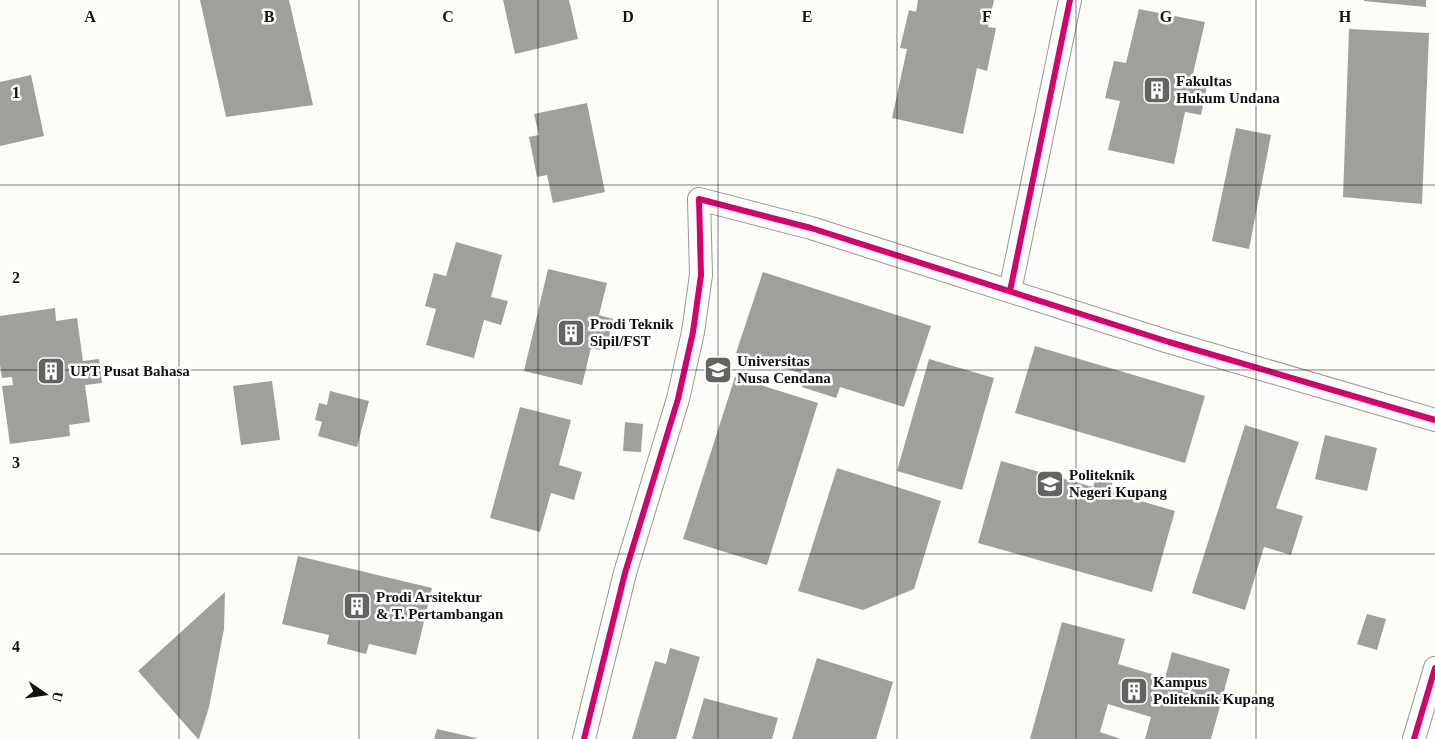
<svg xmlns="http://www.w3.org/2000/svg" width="1435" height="739" font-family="Georgia,serif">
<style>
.building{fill:#a19f9c}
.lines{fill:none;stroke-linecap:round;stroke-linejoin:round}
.street-casing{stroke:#979795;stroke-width:24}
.street{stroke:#fffffe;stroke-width:22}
.cycleway-casing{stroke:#fff;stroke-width:9}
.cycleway{stroke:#d6006c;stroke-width:6}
.grid{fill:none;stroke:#111;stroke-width:1;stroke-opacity:0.55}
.labels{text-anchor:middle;stroke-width:5;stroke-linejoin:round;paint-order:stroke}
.poi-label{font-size:15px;font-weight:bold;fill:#111;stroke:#fff;text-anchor:start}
.grid-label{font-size:16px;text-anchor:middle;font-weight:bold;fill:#111;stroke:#fff;stroke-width:5;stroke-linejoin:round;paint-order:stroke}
</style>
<rect width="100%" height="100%" fill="#fdfcf7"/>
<g class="building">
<polygon points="200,0 289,0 313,105 226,117"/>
<polygon points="503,0 569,0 578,39 515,54"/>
<polygon points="918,0 994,0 988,27 996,28 987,71 977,68 963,134 892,118 907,49 900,48 909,10 916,12"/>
<polygon points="1364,0 1426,0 1426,7 1364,1"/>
<polygon points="1139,9 1205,22 1192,78 1208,81 1201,115 1185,112 1174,164 1108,150 1120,101 1105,98 1114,61 1126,63"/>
<polygon points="1349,29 1429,33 1422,204 1343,197"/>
<polygon points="31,75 44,136 0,146 0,82"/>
<polygon points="587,103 605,192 553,203 547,175 537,177 529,137 539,135 534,114"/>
<polygon points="1236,128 1271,135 1249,249 1212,241"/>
<polygon points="456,242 502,255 491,297 508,301 501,325 484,320 474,358 426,345 436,309 425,306 434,273 446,276"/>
<polygon points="548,269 607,283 599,315 613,319 606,351 591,348 582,385 524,371"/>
<polygon points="763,272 931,326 904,407 840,387 836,398 802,387 806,375 736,353"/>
<polygon points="55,308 56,321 77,318 83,361 99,359 102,383 85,385 90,422 69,425 70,436 10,444 2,386 13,385 12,377 2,378 0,365 0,316"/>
<polygon points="1035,346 1205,396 1185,463 1015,413"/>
<polygon points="929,359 994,378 962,490 897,471"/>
<polygon points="735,377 818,403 767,565 683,539"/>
<polygon points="272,381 280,440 241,445 233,386"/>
<polygon points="330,391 369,401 357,447 318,436 322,422 315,420 319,403 327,405"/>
<polygon points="520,407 571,420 559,465 582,472 574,500 551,493 540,532 490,518"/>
<polygon points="625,422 643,424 641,452 623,451"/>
<polygon points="1245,425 1299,442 1276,508 1303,516 1291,555 1264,547 1245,610 1192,593"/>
<polygon points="1325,435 1377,448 1367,491 1315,479"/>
<polygon points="1001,461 1093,487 1097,475 1113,479 1110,492 1175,511 1152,592 978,543"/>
<polygon points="837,468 941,501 914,589 863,610 798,591"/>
<polygon points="298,556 432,588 416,655 369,644 366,654 327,644 329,635 282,624"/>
<polygon points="225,592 224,629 218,660 209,707 199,739 198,739 138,671"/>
<polygon points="1367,614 1386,619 1377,650 1357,644"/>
<polygon points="1062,622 1125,639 1118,664 1165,678 1172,652 1230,669 1211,739 1145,739 1151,717 1108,704 1100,732 1121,739 1030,739"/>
<polygon points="670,648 700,657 676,739 632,739 655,661 666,664"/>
<polygon points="817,658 893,682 876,739 792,739"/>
<polygon points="704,698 778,718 772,739 692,739"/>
<polygon points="437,729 476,738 476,739 434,739"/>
</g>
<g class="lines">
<g class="street-casing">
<g id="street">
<polyline points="1010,291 1070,0"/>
<polyline points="584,739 625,573 678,399 693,332 701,275 699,199 811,228 1169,342 1435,420"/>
<polyline points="1414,739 1435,668"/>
</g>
</g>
<use href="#street" class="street"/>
<g class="cycleway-casing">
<g id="cycleway">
<polyline points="1010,291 1070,0"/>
<polyline points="584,739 625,573 678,399 693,332 701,275 699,199 811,228 1169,342 1435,420"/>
<polyline points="1414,739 1435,668"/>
</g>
</g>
<use href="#cycleway" class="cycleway"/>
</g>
<path class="grid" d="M179,0V739M359,0V739M538,0V739M718,0V739M897,0V739M1076,0V739M1256,0V739M0,185H1435M0,370H1435M0,554H1435"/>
<defs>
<g id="building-square" transform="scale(1.4375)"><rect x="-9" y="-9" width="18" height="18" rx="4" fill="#646362" stroke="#fff"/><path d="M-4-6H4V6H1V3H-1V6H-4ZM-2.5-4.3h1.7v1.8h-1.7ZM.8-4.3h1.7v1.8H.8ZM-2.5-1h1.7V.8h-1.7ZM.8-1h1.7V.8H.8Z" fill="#fff"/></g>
<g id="university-square" transform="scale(1.4375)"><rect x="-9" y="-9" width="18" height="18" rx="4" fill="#646362" stroke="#fff"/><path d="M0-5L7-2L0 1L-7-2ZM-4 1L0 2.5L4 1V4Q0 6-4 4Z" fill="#fff"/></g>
</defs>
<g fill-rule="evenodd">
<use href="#building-square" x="1157" y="90"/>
<use href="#building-square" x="571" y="333"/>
<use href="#university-square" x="718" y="370"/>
<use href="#building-square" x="51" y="371"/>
<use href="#university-square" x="1050" y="484"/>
<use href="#building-square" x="357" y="606"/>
<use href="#building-square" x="1134" y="691"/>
</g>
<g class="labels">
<g class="poi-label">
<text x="1176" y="86">Fakultas<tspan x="1176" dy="17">Hukum Undana</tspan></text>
<text x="590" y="329">Prodi Teknik<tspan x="590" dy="17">Sipil/FST</tspan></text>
<text x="737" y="366">Universitas<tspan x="737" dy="17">Nusa Cendana</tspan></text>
<text x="70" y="376">UPT Pusat Bahasa</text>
<text x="1069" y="480">Politeknik<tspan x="1069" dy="17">Negeri Kupang</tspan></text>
<text x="376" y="602">Prodi Arsitektur<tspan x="376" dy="17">&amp; T. Pertambangan</tspan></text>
<text x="1153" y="687">Kampus<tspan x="1153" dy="17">Politeknik Kupang</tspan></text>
</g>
</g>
<g class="grid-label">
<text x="90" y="22">A</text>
<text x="269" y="22">B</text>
<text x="448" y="22">C</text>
<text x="628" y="22">D</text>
<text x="807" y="22">E</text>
<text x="987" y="22">F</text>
<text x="1166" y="22">G</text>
<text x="1345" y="22">H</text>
<text x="16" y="98">1</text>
<text x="16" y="283">2</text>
<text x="16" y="468">3</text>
<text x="16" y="652">4</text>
</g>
<g transform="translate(45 694) rotate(103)" stroke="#ffffff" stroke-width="4" paint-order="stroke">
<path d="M0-4L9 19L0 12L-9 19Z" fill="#111111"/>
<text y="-8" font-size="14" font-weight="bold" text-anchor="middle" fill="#111111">U</text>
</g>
</svg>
